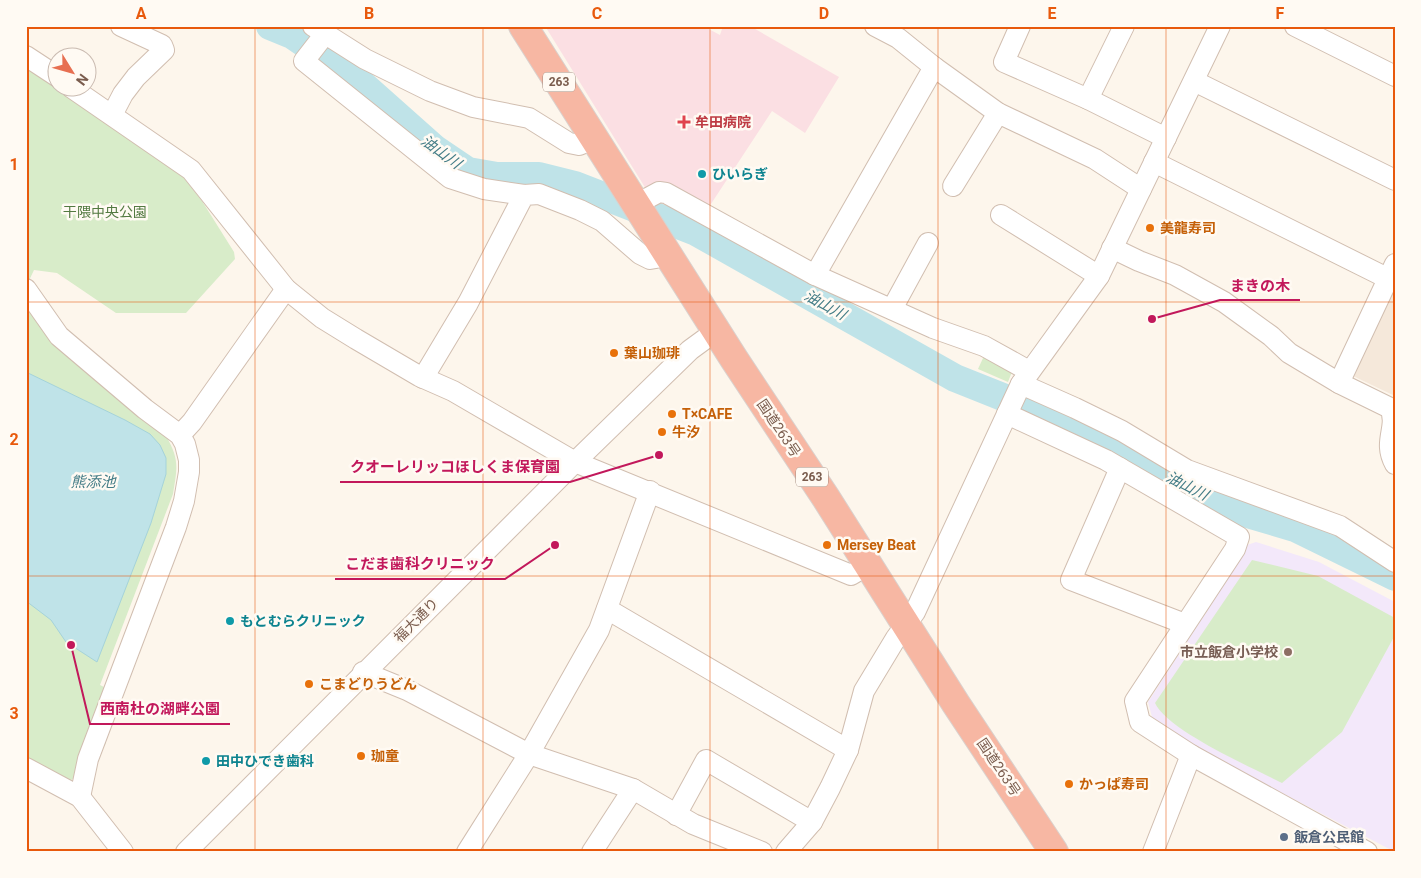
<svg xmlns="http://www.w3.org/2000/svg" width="1421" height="878" font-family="Roboto,'Noto Sans JP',sans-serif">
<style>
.residential{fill:#f5e8da}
.education{fill:#f3e8fa}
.medical{fill:#fbdfe3}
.green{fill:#d8ecc9}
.water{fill:#bfe3e8;stroke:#a5d3da}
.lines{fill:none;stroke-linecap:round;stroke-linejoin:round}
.river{stroke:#bfe3e8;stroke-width:28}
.minor-casing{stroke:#d1beb0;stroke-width:22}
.highway-casing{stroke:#dad1cd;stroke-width:30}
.minor{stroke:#fff;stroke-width:20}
.highway{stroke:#f7b7a3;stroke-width:28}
.grid{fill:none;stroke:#e8590c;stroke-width:1;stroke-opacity:0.55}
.health-dot{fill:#e0444e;stroke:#fffaf3;stroke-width:2}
.culture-dot{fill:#0f9aa8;stroke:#fffaf3;stroke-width:2}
.food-dot{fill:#e8710a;stroke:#fffaf3;stroke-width:2}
.education-dot{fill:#8d6e63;stroke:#fffaf3;stroke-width:2}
.service-dot{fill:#5c6f8a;stroke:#fffaf3;stroke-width:2}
.labels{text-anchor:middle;stroke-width:5;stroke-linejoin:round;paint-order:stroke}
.shield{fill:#fffaf3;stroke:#a28b7f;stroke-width:1}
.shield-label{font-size:12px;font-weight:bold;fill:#7a5c4d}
.health-label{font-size:14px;font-weight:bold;fill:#be3a42;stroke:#fffaf3;text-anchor:start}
.culture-label{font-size:14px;font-weight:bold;fill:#0d838f;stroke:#fffaf3;text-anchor:start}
.park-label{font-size:14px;fill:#537a41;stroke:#fffaf3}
.food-label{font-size:14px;font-weight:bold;fill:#c56008;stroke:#fffaf3;text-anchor:start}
.street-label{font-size:14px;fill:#7a5c4d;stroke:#fffaf3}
.education-label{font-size:14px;font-weight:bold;fill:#785e54;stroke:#fffaf3;text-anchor:end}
.service-label{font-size:14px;font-weight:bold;fill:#4e5e75;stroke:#fffaf3;text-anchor:start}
.water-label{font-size:15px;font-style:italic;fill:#437c86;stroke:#fffaf3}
.leader{fill:none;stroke:#c2185b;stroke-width:2}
.callout-dot{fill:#c2185b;stroke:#fffaf3;stroke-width:2}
.callout-label{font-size:15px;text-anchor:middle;font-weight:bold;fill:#c2185b;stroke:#fffaf3;stroke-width:5;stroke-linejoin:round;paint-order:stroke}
.neatline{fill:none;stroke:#e8590c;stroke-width:2}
.grid-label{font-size:16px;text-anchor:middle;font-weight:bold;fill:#e8590c}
</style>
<rect width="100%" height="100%" fill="#fdf6ec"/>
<polygon class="residential" points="1395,285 1395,396 1351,375"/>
<polygon class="education" points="1256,542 1319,562 1395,602 1395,852 1242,772 1196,746 1152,717 1148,702 1244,554 1247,545"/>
<polygon class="medical" points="545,26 703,26 720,35 723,26 750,26 839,77 805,133 772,111 707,210 646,189"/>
<g class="green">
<polygon points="31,67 57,85 58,88 61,88 180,173 202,201 234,252 235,259 186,313 116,313 57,273 34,270 26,287 26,74"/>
<path d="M26,304L166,436C180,460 177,468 173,494L100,685L106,688L102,703L106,743L97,758L69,782L46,771L26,757Z"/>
<polygon points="984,356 1013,369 1008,382 978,369"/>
<path d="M1252,560L1318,576L1395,618V635L1342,732L1282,783C1253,768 1168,731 1155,703Z"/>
</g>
<polygon class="water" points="26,372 125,420 150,434 160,445 166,458 166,474 151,523 97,662 66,642 51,620 26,601"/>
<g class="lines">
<polyline class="river" points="270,26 292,35 327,59 362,84 434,148 468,171 497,176 539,176 575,185 696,232 955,378 1035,410 1181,485 1241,512 1295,528 1395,577"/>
<g class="minor-casing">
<g id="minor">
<polyline points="313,26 365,59 430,91 473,107 529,118 569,143 579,145 594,139"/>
<polyline points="875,26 898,38 934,67 998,113 1095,159 1141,189"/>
<polyline points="1020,26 1004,62 1088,99 1166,138"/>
<polyline points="1295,26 1395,76"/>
<polyline points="325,34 304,61 450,178 484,189 524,195"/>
<polyline points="26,56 58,77"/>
<polyline points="1194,81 1395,180"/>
<polyline points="72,88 191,170 286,289 322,318 356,339 419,376 453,391 575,462 851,575 868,565"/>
<polyline points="1088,99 1124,26"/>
<polyline points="112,115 123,94 136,77 164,50 162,45 121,26"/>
<polyline points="1154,162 1387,278"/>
<polyline points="953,186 998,113"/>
<polyline points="635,205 659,192 666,193 815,275 933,328 984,346 1029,371"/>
<polyline points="1001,215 1099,276"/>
<path d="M1112,248L1139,261L1175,275L1224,302L1271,336L1289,353L1339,383L1390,408C1399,427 1382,441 1395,464"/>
<polyline points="815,275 934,67"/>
<polyline points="26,289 59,336 145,409 180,435 185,444 189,460 189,472 184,501 176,527 88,759 80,797"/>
<polyline points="892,309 928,243"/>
<polyline points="423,378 468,303 524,195 539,194 580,210 602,221 640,254 650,259 656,258 666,253"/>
<polyline points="1339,383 1395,264"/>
<polyline points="1021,384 1075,408 1122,431 1187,470 1340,526 1395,562"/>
<polyline points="1007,414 1106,460 1239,537 1235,549 1135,701 1140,722 1191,755"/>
<polyline points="180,435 192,422 286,289"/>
<polyline points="1120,468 1071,580 1185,624"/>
<polyline points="607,609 848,750"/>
<polyline points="363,672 407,690 529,754 633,789 693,824 762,852"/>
<polyline points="26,768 80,797 123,852"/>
<polyline points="676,815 706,760 812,822"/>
<polyline points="186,852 575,462 690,350 716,331"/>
<polyline points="467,852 529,754 599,630 650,491"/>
<polyline points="592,852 633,789"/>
<polyline points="786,852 812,822 830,788 848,750 864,691 896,638 915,612 1021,384 1099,276 1220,26"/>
<polyline points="1153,852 1191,755 1367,852"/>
</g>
</g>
<g class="highway-casing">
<polyline id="highway" points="523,26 734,359 826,498 956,704 1054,852"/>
</g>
<use href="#minor" class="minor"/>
<use href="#highway" class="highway"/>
</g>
<path class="grid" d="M255,26V852M483,26V852M710,26V852M938,26V852M1166,26V852M26,302H1395M26,576H1395"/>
<path class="health-dot" d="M681.5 114.5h5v5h5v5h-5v5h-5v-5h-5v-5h5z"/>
<g class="culture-dot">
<circle cx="702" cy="174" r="5"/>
<circle cx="230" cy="621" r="5"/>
<circle cx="206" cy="761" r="5"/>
</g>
<g class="food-dot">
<circle cx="1150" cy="228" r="5"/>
<circle cx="614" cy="353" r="5"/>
<circle cx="672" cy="414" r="5"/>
<circle cx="662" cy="432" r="5"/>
<circle cx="827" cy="545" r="5"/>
<circle cx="309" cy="684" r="5"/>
<circle cx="361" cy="756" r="5"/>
<circle cx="1069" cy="784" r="5"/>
</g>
<circle class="education-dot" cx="1288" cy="652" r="5"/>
<circle class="service-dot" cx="1284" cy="837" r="5"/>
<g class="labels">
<g class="shield">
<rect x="543" y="72.5" width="32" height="19" rx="4"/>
<rect x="796" y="467.5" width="32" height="19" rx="4"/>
</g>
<g class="shield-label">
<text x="559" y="86">263</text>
<text x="812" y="481">263</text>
</g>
<g class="health-label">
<text x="695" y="127">牟田病院</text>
</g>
<g class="culture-label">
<text x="712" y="179">ひいらぎ</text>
<text x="240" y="626">もとむらクリニック</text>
<text x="216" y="766">田中ひでき歯科</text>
</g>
<g class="park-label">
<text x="105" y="217">干隈中央公園</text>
</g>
<g class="food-label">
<text x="1160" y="233">美龍寿司</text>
<text x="624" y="358">葉山珈琲</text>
<text x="682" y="419">T×CAFE</text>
<text x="672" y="437">牛汐</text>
<text x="837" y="550">Mersey Beat</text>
<text x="319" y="689">こまどりうどん</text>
<text x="371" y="761">珈童</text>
<text x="1079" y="789">かっぱ寿司</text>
</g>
<g class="street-label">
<text transform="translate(779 428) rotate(56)" y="5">国道263号</text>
<text transform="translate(416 620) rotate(-45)" y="5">福大通り</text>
<text transform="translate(999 767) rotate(56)" y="5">国道263号</text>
</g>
<g class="education-label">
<text x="1278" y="657">市立飯倉小学校</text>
</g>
<g class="service-label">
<text x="1294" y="842">飯倉公民館</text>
</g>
<g class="water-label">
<text transform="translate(441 152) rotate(36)" y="5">油山川</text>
<text transform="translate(825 305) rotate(29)" y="5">油山川</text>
<text x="93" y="487">熊添池</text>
<text transform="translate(1187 486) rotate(27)" y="5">油山川</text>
</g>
</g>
<path class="leader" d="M1152 319L1220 300H1300M659 455L570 482H340M555 545L505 579H335M71 645L90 724H230"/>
<g class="callout-dot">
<circle cx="1152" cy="319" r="5"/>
<circle cx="659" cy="455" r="5"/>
<circle cx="555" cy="545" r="5"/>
<circle cx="71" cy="645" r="5"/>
</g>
<g class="callout-label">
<text x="1260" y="291">まきの木</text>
<text x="455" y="472">クオーレリッコほしくま保育園</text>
<text x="420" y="569">こだま歯科クリニック</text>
<text x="160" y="714">西南杜の湖畔公園</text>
</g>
<rect width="1421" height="878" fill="none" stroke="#fffaf3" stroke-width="55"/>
<g transform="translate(72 72) rotate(127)"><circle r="24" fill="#fffaf3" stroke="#cabbb1"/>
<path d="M0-4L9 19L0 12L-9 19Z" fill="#e76f51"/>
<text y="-8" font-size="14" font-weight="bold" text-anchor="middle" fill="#7a5c4d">N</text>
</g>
<rect x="28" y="28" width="1366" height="822" class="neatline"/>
<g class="grid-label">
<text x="141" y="19">A</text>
<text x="369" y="19">B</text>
<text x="597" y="19">C</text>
<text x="824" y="19">D</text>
<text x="1052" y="19">E</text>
<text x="1280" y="19">F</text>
<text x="14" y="170">1</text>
<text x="14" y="445">2</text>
<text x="14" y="719">3</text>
</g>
</svg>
